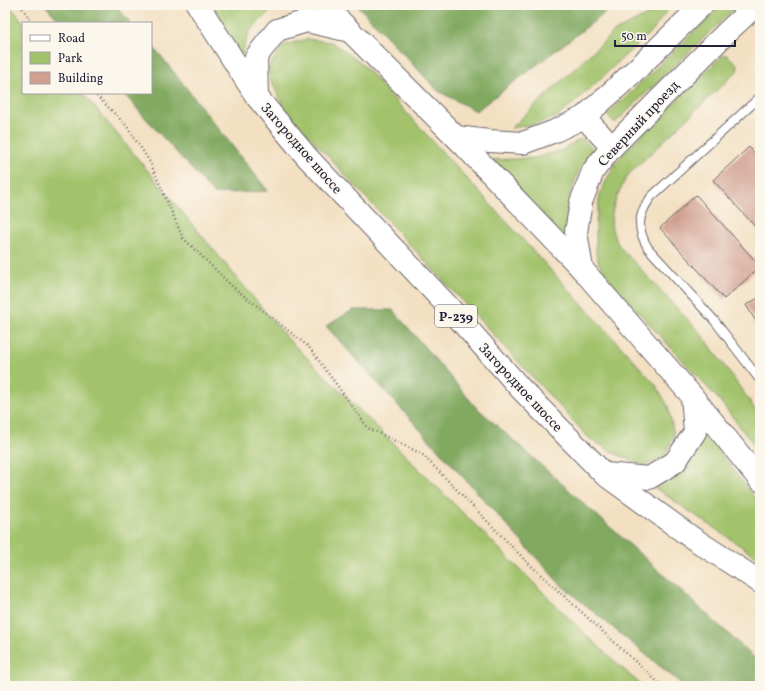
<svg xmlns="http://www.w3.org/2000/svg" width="765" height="691" font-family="Vollkorn,serif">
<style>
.green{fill:#a2c36c;stroke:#627254}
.forest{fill:#81a960;stroke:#52664e}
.building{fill:#d09f90}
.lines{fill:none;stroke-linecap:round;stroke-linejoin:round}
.lane-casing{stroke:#6b646a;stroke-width:10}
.secondary-casing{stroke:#6b646a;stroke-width:24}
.highway-casing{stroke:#6b646a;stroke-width:24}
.path{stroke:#6b646a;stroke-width:2.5;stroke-dasharray:1 3;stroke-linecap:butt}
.lane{stroke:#fff;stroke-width:8}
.secondary{stroke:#fff;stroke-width:22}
.highway{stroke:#fff;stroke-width:22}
.labels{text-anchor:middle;stroke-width:3;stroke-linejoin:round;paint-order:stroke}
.shield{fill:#fbf7ec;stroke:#636270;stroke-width:1}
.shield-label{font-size:13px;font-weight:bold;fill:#22223b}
.street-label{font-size:14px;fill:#22223b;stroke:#fbf7ec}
</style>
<rect width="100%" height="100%" fill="#fbf7ec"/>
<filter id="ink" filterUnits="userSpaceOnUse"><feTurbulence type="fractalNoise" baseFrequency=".025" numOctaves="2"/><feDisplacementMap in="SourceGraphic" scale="8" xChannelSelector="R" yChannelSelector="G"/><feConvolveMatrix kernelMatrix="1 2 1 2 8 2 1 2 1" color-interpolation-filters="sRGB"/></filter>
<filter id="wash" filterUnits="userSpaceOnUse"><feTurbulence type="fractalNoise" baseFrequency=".012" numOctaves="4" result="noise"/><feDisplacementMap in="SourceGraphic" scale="16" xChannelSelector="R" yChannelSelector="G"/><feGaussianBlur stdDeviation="0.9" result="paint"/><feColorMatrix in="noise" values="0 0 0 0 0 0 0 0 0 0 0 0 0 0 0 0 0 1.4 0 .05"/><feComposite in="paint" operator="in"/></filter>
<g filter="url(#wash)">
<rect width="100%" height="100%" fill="#f3e0c2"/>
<g class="green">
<polygon points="5,5 9,5 24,23 23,23 23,93 83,93 287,338 586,635 642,686 5,686"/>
<polygon points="207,5 295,5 270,11 249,32 240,60"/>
<polygon points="668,5 671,5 653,30 576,101 557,117 532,125 511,128 615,31"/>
<polygon points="722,5 738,5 615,123 607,115"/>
<polygon points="307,39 332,42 361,63 656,385 668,406 674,435 664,457 644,466 612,452 590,439 284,109 267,71 282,46"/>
<path d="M725,55H727L737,64L738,67L737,71L629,174C619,189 607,214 613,233C615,238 617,242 620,247L704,337L751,403L760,418V453L720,401L614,286L599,264L596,254V222L600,194L606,181L615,164L629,147L722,56Z"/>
<polygon points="582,138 593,149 579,169 570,195 566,239 491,160 534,158 560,151"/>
<polygon points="703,431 760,504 760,559 655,488 686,471 696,457"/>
</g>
<g class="forest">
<polygon points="45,5 115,5 131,23 61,23"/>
<polygon points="357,5 614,5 613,7 476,111 438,91"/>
<polygon points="151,45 161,56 268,191 214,194 123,93 151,93"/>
<polygon points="353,310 393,310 475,406 686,595 760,663 760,686 684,686 561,585 326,326"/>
</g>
<g id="blocks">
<g class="building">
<polygon points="749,147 760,159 760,232 713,180"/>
<polygon points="696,195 760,266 760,267 724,299 660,228"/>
<polygon points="760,297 760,328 746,305"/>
</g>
</g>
</g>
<g filter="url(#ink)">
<use href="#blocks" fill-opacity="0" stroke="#6b646a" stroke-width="1"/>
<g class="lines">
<g class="lane-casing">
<path id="lane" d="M760,97L651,197C638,215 636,228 648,248L714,320L760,380"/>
</g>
<g class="secondary-casing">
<g id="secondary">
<polyline points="584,117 612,147"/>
<polyline points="456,137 489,141 523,143 555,131 584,117 613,91 644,62 702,5"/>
<polyline points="582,269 576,232 581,202 593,171 612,147 728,31 756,5"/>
</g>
</g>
<g class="highway-casing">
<g id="highway">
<polyline points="198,5 257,97 307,157 444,302 521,389 604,474 691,537 760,582"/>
<polyline points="324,5 456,137 582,269 692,396 760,480"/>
<polyline points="257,97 256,57 277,30 307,21 350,31"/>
<polyline points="605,474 649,478 675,462 695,432 692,396"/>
</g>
</g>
<g class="path">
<polyline points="20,5 33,23"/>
<polyline points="94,93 126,125 150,162 183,238 233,287 309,347 368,428 422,454 527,562 662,686"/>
</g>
<use href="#lane" class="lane"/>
<use href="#secondary" class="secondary"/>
<use href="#highway" class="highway"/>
</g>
</g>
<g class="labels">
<rect class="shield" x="435" y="305" width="42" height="22" rx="3"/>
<g class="shield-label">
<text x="456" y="321">Р-239</text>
</g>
<g class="street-label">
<text transform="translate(638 123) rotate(-47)" y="5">Северный проезд</text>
<text transform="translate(302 148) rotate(49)" y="5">Загородное шоссе</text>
<text transform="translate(521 387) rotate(47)" y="5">Загородное шоссе</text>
</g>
</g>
<rect width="765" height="691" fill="none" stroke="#fbf7ec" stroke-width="20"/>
<rect x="22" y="22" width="130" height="72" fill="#fbf7ec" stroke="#a4a2a5"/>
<rect x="30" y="35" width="20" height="6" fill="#ffffff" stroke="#a4a2a5"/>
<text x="58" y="42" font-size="12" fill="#22223b">Road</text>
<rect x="30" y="52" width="20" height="12" fill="#a2c36c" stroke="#a4a2a5"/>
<text x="58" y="62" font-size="12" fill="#22223b">Park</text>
<rect x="30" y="72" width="20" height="12" fill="#d09f90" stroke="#a4a2a5"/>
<text x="58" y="82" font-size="12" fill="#22223b">Building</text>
<path d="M615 40v6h120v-6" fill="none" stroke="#22223b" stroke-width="2"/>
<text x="621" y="40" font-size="12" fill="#22223b" stroke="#fbf7ec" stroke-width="3" paint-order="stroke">50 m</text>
</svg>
